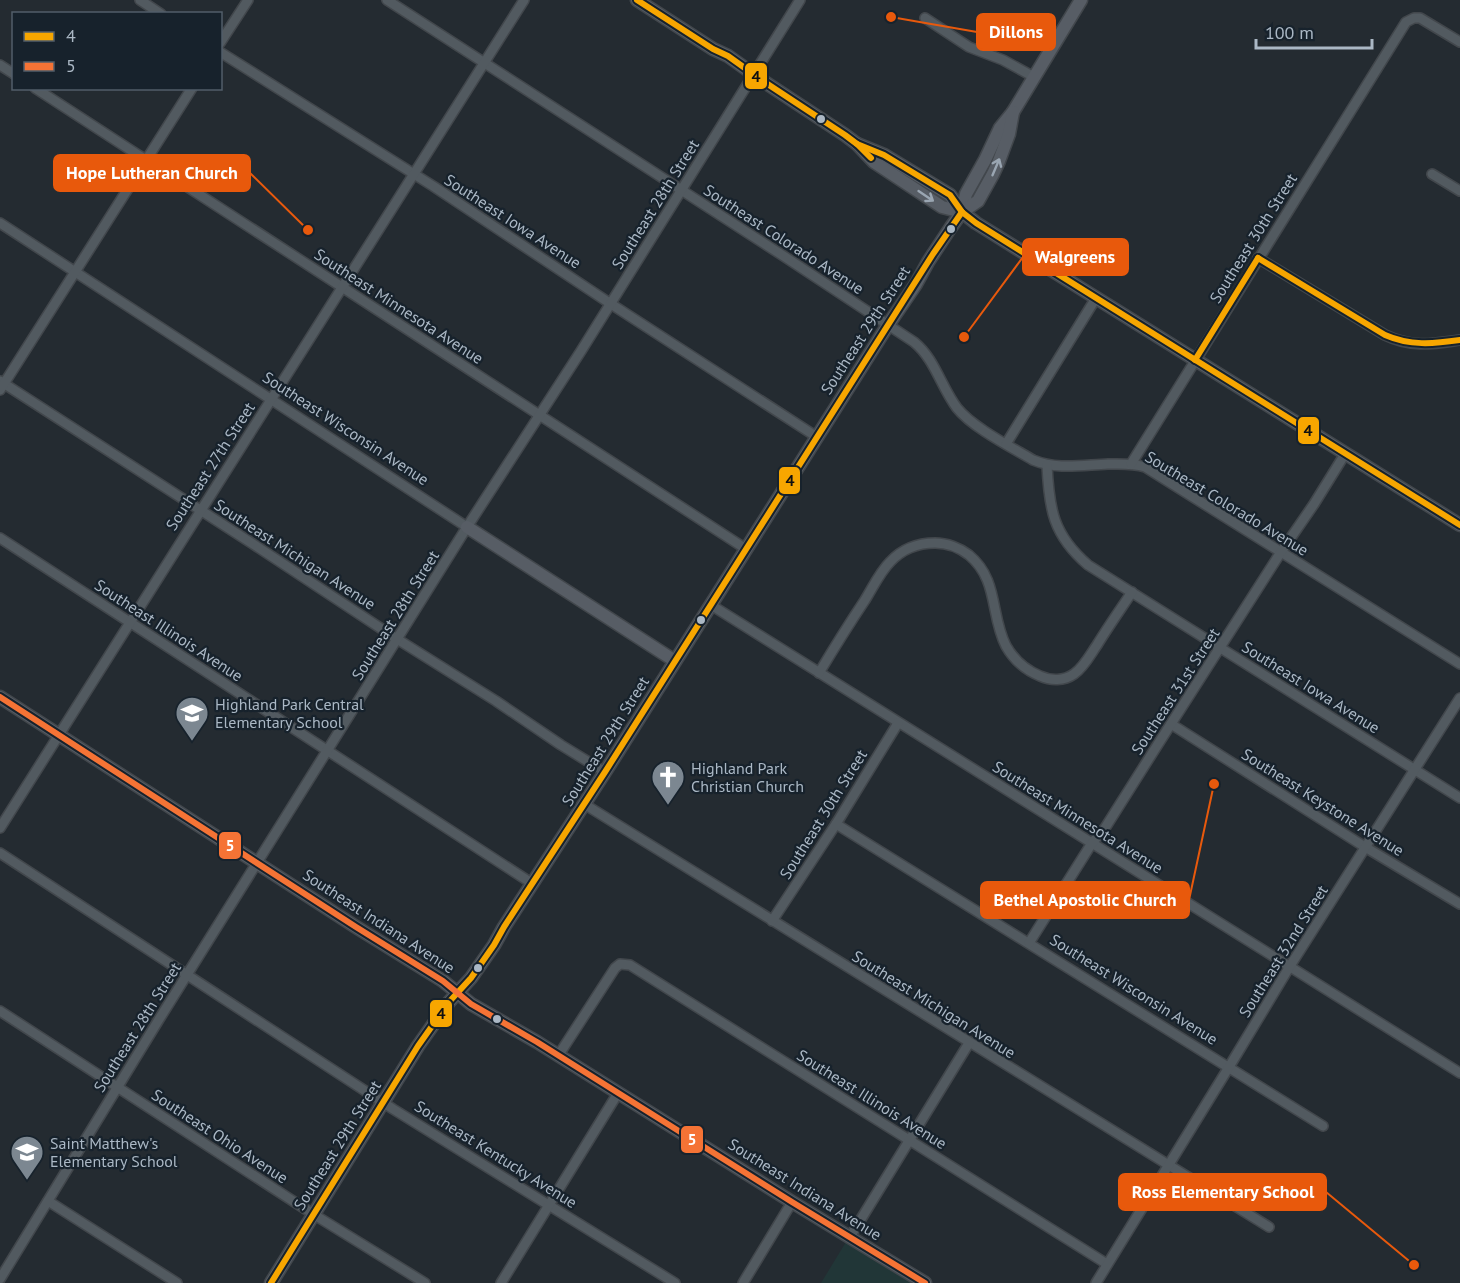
<svg xmlns="http://www.w3.org/2000/svg" width="1460" height="1283" font-family="'PT Sans',sans-serif">
<style>
.green{fill:#213637}
.lines{fill:none;stroke-linecap:round;stroke-linejoin:round}
.street-casing{stroke:#42474c;stroke-width:12}
.secondary-casing{stroke:#42474c;stroke-width:15}
.street{stroke:#525a60;stroke-width:9}
.secondary{stroke:#575d65;stroke-width:12}
.bus-1-casing{stroke:#17222c;stroke-width:10}
.bus-2-casing{stroke:#17222c;stroke-width:10}
.bus-1{stroke:#f7a600;stroke-width:6}
.bus-2{stroke:#f57335;stroke-width:6}
.oneway{stroke:#9aa6b2}
.bus-dot{fill:#abb8c5;stroke:#17222c;stroke-width:2}
.labels{text-anchor:middle;stroke-width:4.5;stroke-linejoin:round;paint-order:stroke}
.street-label{font-size:16px;fill:#abb8c5;stroke:#17222c}
.poi-label{font-size:16px;fill:#abb8c5;stroke:#17222c;text-anchor:start}
.leader{fill:none;stroke:#e8590c;stroke-width:2}
.callout-dot{fill:#e8590c;stroke:#17222c;stroke-width:2}
.callout{fill:#e8590c;stroke:#e8590c;stroke-width:2}
.callout-label{font-size:18px;text-anchor:middle;font-weight:bold;fill:#fff}
.line-badge{stroke:#17222c;stroke-width:2}
.badge-label{font-size:16px;text-anchor:middle;font-weight:bold;fill:#fff}
.pale-badge-label{font-size:16px;text-anchor:middle;font-weight:bold;fill:#111}
</style>
<rect width="100%" height="100%" fill="#242b31"/>
<polygon class="green" points="846,1242 912,1283 821,1283"/>
<g class="lines">
<g class="street-casing">
<g id="street">
<polyline points="140,0 161,14"/>
<path d="M387,0L782,255L914,342C935,359 941,387 957,408C972,427 1011,447 1033,460C1057,470 1082,465 1108,464C1120,464 1132,463 1145,467L1460,664"/>
<polyline points="925,18 969,47 1003,60 1034,77"/>
<polyline points="220,43 248,0"/>
<polyline points="220,52 433,186 611,304 817,437"/>
<polyline points="0,65 14,74"/>
<polyline points="35,88 746,549"/>
<polyline points="1432,174 1460,191"/>
<polyline points="0,223 467,527"/>
<path d="M1258,258L1385,335C1412,348 1432,344 1460,340"/>
<polyline points="0,381 253,544 397,639 496,701 561,745 605,772"/>
<polyline points="0,390 192,88"/>
<polyline points="1006,444 1096,298"/>
<polyline points="1131,464 1406,22 1414,18 1420,18 1460,42"/>
<path d="M1047,465C1049,509 1053,535 1088,565L1460,798"/>
<polyline points="0,538 533,884"/>
<polyline points="711,605 1460,1073"/>
<path d="M819,673C834,648 849,624 865,600C873,587 880,572 890,562C902,549 918,543 935,543C947,543 960,548 969,555C999,580 990,615 1006,646C1014,660 1025,670 1040,676C1051,681 1064,681 1074,674C1084,667 1090,655 1097,645C1108,627 1120,610 1132,592"/>
<polyline points="1171,724 1365,847 1460,904"/>
<polyline points="584,804 1269,1227"/>
<polyline points="836,824 1323,1126"/>
<polyline points="0,828 524,0"/>
<polyline points="0,853 393,1109 675,1283"/>
<polyline points="772,921 836,824 898,723"/>
<polyline points="1029,943 1092,843 1105,828 1160,741 1281,552 1314,504 1345,454"/>
<polyline points="0,1011 313,1214 425,1283"/>
<polyline points="558,1056 615,968 620,964 630,965 1107,1264"/>
<polyline points="48,1201 177,1283"/>
<polyline points="850,1237 969,1043"/>
<polyline points="0,1279 158,1021 467,527 581,351 800,0"/>
<polyline points="501,1283 618,1093"/>
<polyline points="743,1283 792,1202"/>
<polyline points="1096,1283 1229,1067 1290,966 1460,698"/>
</g>
</g>
<g class="secondary-casing">
<g id="secondary">
<polyline points="637,0 713,49 728,56 763,81 845,135 857,144 874,162 942,207 962,212"/>
<polyline points="857,144 884,155 950,195 962,212 976,223 1460,525"/>
<polyline points="962,212 966,194 985,160 1000,128 1013,112 1081,0"/>
<polyline points="467,527 675,661"/>
<polyline points="0,697 356,927 443,981 471,1004 537,1042 792,1202 925,1283"/>
<polyline points="271,1283 418,1046 449,1002 471,978 494,945 504,927 605,772 888,325 916,284 928,262 951,227 962,212 978,201 993,174 999,161 1009,134 1013,112"/>
</g>
</g>
<use href="#street" class="street"/>
<use href="#secondary" class="secondary"/>
<g class="bus-1-casing">
<g id="bus-1">
<polyline points="637,0 713,49 728,56 763,81 845,135 857,144 871,158"/>
<polyline points="857,144 884,155 950,195 962,212 976,223 1460,525"/>
<path d="M1258,258L1385,335C1410,346 1433,344 1460,340"/>
<polyline points="1195,360 1258,258"/>
<polyline points="271,1283 418,1046 449,1002 471,978 494,945 504,927 605,772 933,254 962,212"/>
</g>
</g>
<g class="bus-2-casing">
<polyline id="bus-2" points="0,697 356,927 443,981 471,1004 537,1042 792,1202 925,1283"/>
</g>
<use href="#bus-1" class="bus-1"/>
<use href="#bus-2" class="bus-2"/>
</g>
<defs><path id="oneway-shaft" d="M-6 0H5M1.5-3L5.5 0L1.5 3" fill="none" stroke-width="1.6" stroke-linecap="round" stroke-linejoin="round" transform="scale(1.5)"/></defs>
<g class="oneway">
<use href="#oneway-shaft" transform="translate(996 167) rotate(-67)"/>
<use href="#oneway-shaft" transform="translate(926 196) rotate(34)"/>
</g>
<defs>
<g id="school-pin" transform="scale(1.725)"><path d="M0 17L-7.5 6A9.5 9.5 0 1 1 7.5 6Z" fill="#7c8791" stroke="#17222c"/><path d="M0-5L7-2L0 1L-7-2ZM-4 1L0 2.5L4 1V4Q0 6-4 4Z" fill="#fff"/></g>
<g id="church-pin" transform="scale(1.725)"><path d="M0 17L-7.5 6A9.5 9.5 0 1 1 7.5 6Z" fill="#7c8791" stroke="#17222c"/><path d="M-1.2-6h2.4v3.5h3.3v2.4h-3.3V6h-2.4V-.1h-3.3v-2.4h3.3Z" fill="#fff"/></g>
</defs>
<g fill-rule="evenodd">
<use href="#school-pin" x="192" y="713"/>
<use href="#church-pin" x="668" y="777"/>
<use href="#school-pin" x="27" y="1152"/>
</g>
<g class="bus-dot">
<circle cx="821" cy="119" r="5"/>
<circle cx="951" cy="229" r="5"/>
<circle cx="701" cy="620" r="5"/>
<circle cx="478" cy="968" r="5"/>
<circle cx="497" cy="1019" r="5"/>
</g>
<g class="labels">
<g class="street-label">
<text transform="translate(655 204) rotate(-58)" y="6">Southeast 28th Street</text>
<text transform="translate(513 221) rotate(33)" y="6">Southeast Iowa Avenue</text>
<text transform="translate(1253 238) rotate(-58)" y="6">Southeast 30th Street</text>
<text transform="translate(784 239) rotate(33)" y="6">Southeast Colorado Avenue</text>
<text transform="translate(399 306) rotate(33)" y="6">Southeast Minnesota Avenue</text>
<text transform="translate(865 330) rotate(-57)" y="6">Southeast 29th Street</text>
<text transform="translate(346 428) rotate(33)" y="6">Southeast Wisconsin Avenue</text>
<text transform="translate(210 466) rotate(-57)" y="6">Southeast 27th Street</text>
<text transform="translate(1227 503) rotate(31)" y="6">Southeast Colorado Avenue</text>
<text transform="translate(295 554) rotate(33)" y="6">Southeast Michigan Avenue</text>
<text transform="translate(395 615) rotate(-58)" y="6">Southeast 28th Street</text>
<text transform="translate(169 630) rotate(33)" y="6">Southeast Illinois Avenue</text>
<text transform="translate(1311 687) rotate(32)" y="6">Southeast Iowa Avenue</text>
<text transform="translate(1175 691) rotate(-57)" y="6">Southeast 31st Street</text>
<text transform="translate(605 741) rotate(-58)" y="6">Southeast 29th Street</text>
<text transform="translate(1323 802) rotate(32)" y="6">Southeast Keystone Avenue</text>
<text transform="translate(823 814) rotate(-58)" y="6">Southeast 30th Street</text>
<text transform="translate(1078 817) rotate(32)" y="6">Southeast Minnesota Avenue</text>
<text transform="translate(379 921) rotate(33)" y="6">Southeast Indiana Avenue</text>
<text transform="translate(1283 951) rotate(-58)" y="6">Southeast 32nd Street</text>
<text transform="translate(1134 989) rotate(32)" y="6">Southeast Wisconsin Avenue</text>
<text transform="translate(934 1004) rotate(32)" y="6">Southeast Michigan Avenue</text>
<text transform="translate(137 1027) rotate(-58)" y="6">Southeast 28th Street</text>
<text transform="translate(872 1099) rotate(32)" y="6">Southeast Illinois Avenue</text>
<text transform="translate(220 1136) rotate(33)" y="6">Southeast Ohio Avenue</text>
<text transform="translate(337 1145) rotate(-58)" y="6">Southeast 29th Street</text>
<text transform="translate(496 1154) rotate(32)" y="6">Southeast Kentucky Avenue</text>
<text transform="translate(805 1189) rotate(32)" y="6">Southeast Indiana Avenue</text>
</g>
<g class="poi-label">
<text x="215" y="710">Highland Park Central<tspan x="215" dy="18">Elementary School</tspan></text>
<text x="691" y="774">Highland Park<tspan x="691" dy="18">Christian Church</tspan></text>
<text x="50" y="1149">Saint Matthew's<tspan x="50" dy="18">Elementary School</tspan></text>
</g>
</g>
<path class="leader" d="M891 17L977 32M308 230L250 173M964 337L1023 257M1214 784L1189 900M1414 1265L1326 1192"/>
<g class="callout-dot">
<circle cx="891" cy="17" r="6"/>
<circle cx="308" cy="230" r="6"/>
<circle cx="964" cy="337" r="6"/>
<circle cx="1214" cy="784" r="6"/>
<circle cx="1414" cy="1265" r="6"/>
</g>
<g class="callout">
<rect x="977" y="14" width="78" height="36" rx="6"/>
<rect x="54" y="155" width="196" height="36" rx="6"/>
<rect x="1023" y="239" width="105" height="36" rx="6"/>
<rect x="981" y="882" width="208" height="36" rx="6"/>
<rect x="1119" y="1174" width="207" height="36" rx="6"/>
</g>
<g class="callout-label">
<text x="1016" y="38">Dillons</text>
<text x="152" y="179">Hope Lutheran Church</text>
<text x="1075" y="263">Walgreens</text>
<text x="1085" y="906">Bethel Apostolic Church</text>
<text x="1223" y="1198">Ross Elementary School</text>
</g>
<g class="line-badge">
<rect x="744" y="62" width="24" height="28" rx="6" fill="#f7a600"/>
<rect x="1297" y="416" width="23" height="29" rx="6" fill="#f7a600"/>
<rect x="778" y="466" width="23" height="29" rx="6" fill="#f7a600"/>
<rect x="218" y="831" width="24" height="29" rx="6" fill="#f57335"/>
<rect x="429" y="999" width="24" height="29" rx="6" fill="#f7a600"/>
<rect x="680" y="1125" width="24" height="29" rx="6" fill="#f57335"/>
</g>
<g class="badge-label">
<text x="230" y="851">5</text>
<text x="692" y="1145">5</text>
</g>
<g class="pale-badge-label">
<text x="756" y="82">4</text>
<text x="1308" y="436">4</text>
<text x="790" y="486">4</text>
<text x="441" y="1019">4</text>
</g>
<rect x="12" y="12" width="210" height="78" fill="#17222c" stroke="#525e69" stroke-width="1.5"/>
<rect x="24" y="32" width="30" height="9" fill="#f7a600" stroke="#525e69" stroke-width="1.5"/>
<text x="66" y="42" font-size="18" fill="#abb8c5">4</text>
<rect x="24" y="62" width="30" height="9" fill="#f57335" stroke="#525e69" stroke-width="1.5"/>
<text x="66" y="72" font-size="18" fill="#abb8c5">5</text>
<path d="M1256 39v9h116v-9" fill="none" stroke="#abb8c5" stroke-width="3"/>
<text x="1265" y="39" font-size="18" fill="#abb8c5" stroke="#17222c" stroke-width="4.5" paint-order="stroke">100 m</text>
</svg>
